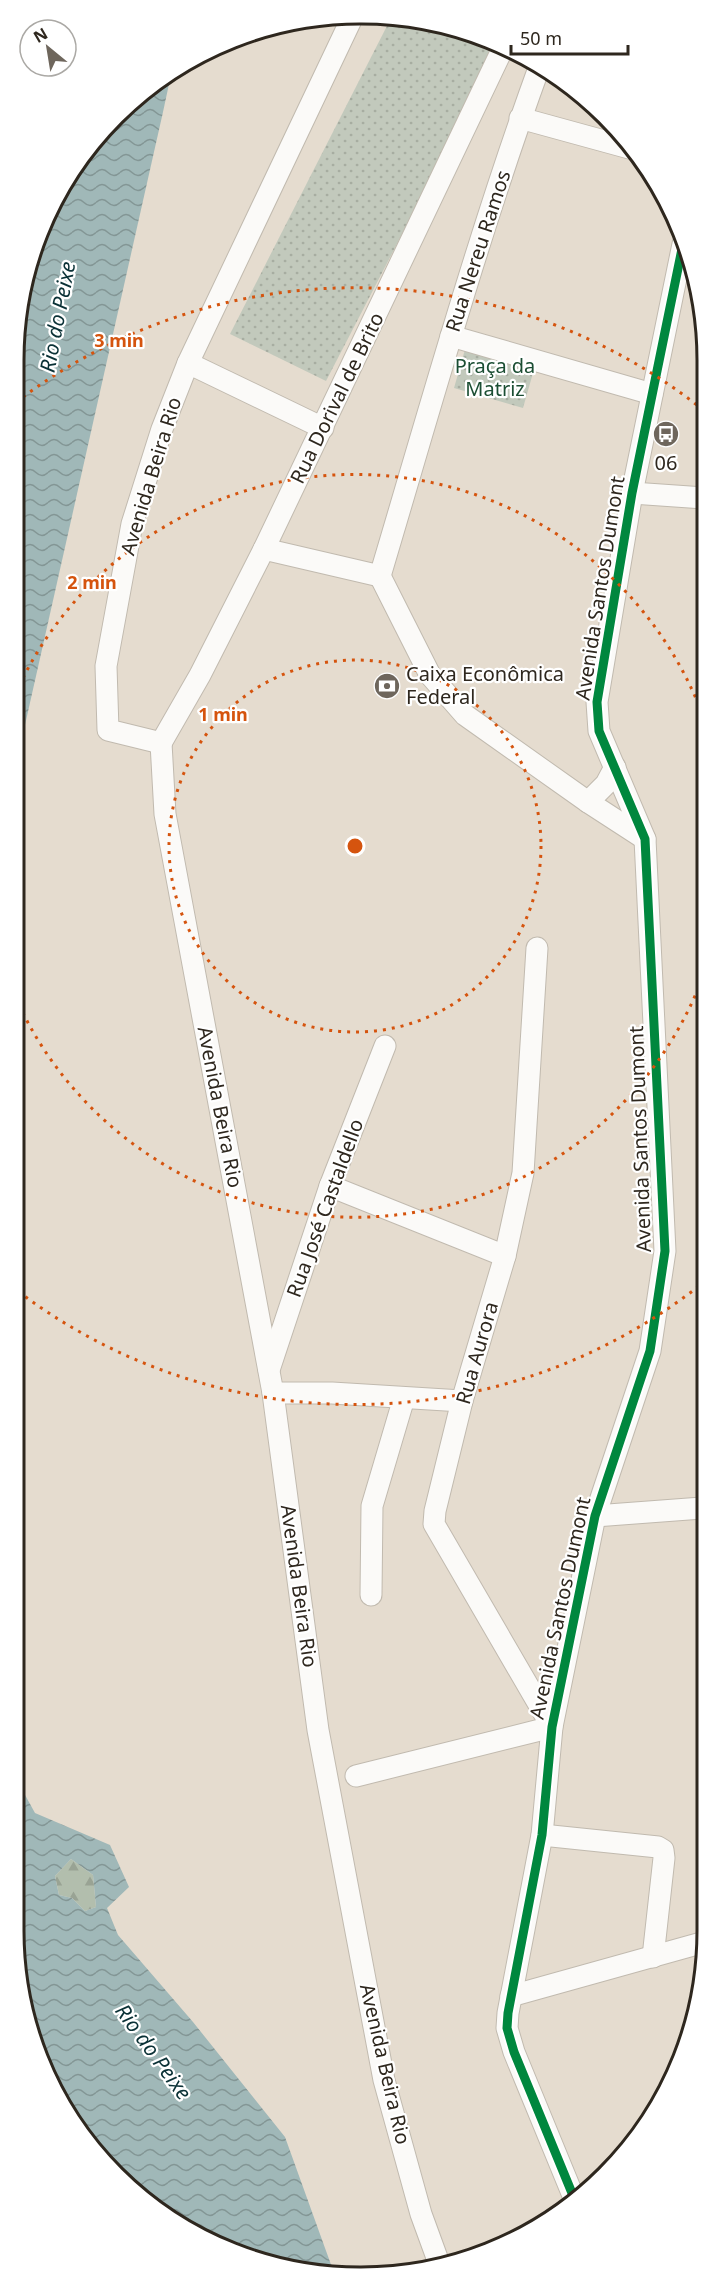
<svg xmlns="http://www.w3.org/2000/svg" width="721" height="2291" font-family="'Noto Sans',sans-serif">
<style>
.green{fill:url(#green-dots)}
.forest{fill:url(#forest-firs)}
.water{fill:url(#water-waves);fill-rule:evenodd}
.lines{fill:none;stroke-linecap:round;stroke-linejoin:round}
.minor-casing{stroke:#c1baaf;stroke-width:23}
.minor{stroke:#fbfaf8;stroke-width:21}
.cycleway-casing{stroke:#fff;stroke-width:13}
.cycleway{stroke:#00873e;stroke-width:9}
.ring{fill:none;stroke:#d5540e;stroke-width:3;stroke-dasharray:3 6}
.labels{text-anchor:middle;stroke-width:4.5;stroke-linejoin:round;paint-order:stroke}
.street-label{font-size:20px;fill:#2e271e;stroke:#fff}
.park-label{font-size:20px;fill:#1b4e33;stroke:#fff}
.poi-label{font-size:20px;fill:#2e271e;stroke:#fff}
.water-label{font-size:21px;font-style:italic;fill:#0a3136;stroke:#fff}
.rim{fill:none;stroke:#2e271e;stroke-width:3}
.centre{fill:#d5540e;stroke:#fff;stroke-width:3}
.ring-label{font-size:18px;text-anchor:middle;font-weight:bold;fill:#d5540e;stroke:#fff;stroke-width:4.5;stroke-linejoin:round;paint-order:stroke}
</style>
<defs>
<pattern id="green-dots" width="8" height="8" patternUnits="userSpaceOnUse" patternTransform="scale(1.5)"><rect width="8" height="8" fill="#c2c9bc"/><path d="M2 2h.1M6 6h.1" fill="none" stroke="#a7ada1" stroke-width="1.8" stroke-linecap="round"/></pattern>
<pattern id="forest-firs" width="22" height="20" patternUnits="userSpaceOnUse" patternTransform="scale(1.5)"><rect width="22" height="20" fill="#b2bead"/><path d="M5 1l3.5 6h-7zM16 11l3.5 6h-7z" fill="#99a394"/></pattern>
<pattern id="water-waves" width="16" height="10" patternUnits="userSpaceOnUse" patternTransform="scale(1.5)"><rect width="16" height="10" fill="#a0b8b8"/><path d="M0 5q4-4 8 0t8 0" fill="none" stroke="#839695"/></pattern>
</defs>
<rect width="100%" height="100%" fill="#e5dccf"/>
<g class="green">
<polygon points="390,20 429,20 499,47 326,381 230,334"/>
<polygon points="466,346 535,366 523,408 454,388"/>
</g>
<polygon class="forest" points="71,1859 93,1875 96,1907 85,1911 72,1898 59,1895 55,1876"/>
<g class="water">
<polygon points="172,70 163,112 18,756 20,292 72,167 168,72"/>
<path d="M14,1775L35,1813L110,1845L129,1887L107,1908L118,1935L193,2022L285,2137L334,2273L316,2275L207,2242L100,2160L40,2063L14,1930ZM71,1859L93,1875L96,1907L85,1911L72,1898L59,1895L55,1876Z"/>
</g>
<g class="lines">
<g class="minor-casing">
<g id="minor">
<polyline points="520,118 633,149"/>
<polyline points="451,336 652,394"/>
<polyline points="188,363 323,428"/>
<polyline points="632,493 704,498"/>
<polyline points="264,549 380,576"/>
<path d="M380,576C431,405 479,232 540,65"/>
<polyline points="380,576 430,675 465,715 588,802 645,839"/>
<polyline points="161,743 165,814 273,1393 318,1730 384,2080 421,2214 440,2266"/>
<polyline points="161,743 108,730 106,666 132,524 162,429 188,363 351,20"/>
<polyline points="161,743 200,675 264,549 503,48"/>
<polyline points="588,802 606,784 615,767"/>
<polyline points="330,1186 505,1256"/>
<polyline points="269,1370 330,1186 385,1046"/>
<polyline points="273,1393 332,1393 462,1401"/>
<polyline points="595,1516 702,1508"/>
<polyline points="371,1595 372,1506 404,1398"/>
<polyline points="356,1776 552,1727 434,1524 435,1511 462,1401 505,1256 523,1173 537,948"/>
<polyline points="542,1835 658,1847 663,1850 664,1858 653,1957"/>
<polyline points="511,1996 701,1943"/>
<polyline points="574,2198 514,2052 507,2028 508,2013 542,1835 552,1727 595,1516 650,1351 665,1251 645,839 599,731 597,702 632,493 683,244"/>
</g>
</g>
<use href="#minor" class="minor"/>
<g class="cycleway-casing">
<polyline id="cycleway" points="574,2198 514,2052 507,2028 508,2013 542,1835 552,1727 595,1516 650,1351 665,1251 645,839 599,731 597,702 632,493 683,244"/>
</g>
<use href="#cycleway" class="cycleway"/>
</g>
<g class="ring">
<circle cx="355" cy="846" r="186"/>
<path d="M702 979A372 372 0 0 1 18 1003M19 686A372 372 0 0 1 703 716"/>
<path d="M699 1286A558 558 0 0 1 19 1292M23 397A558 558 0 0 1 702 409"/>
</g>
<defs>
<g id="bus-disc" transform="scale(1.35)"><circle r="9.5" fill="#6e665c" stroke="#fff"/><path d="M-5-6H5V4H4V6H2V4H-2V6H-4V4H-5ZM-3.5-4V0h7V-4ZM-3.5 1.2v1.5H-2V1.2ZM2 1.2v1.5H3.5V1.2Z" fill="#fff"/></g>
<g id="bank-disc" transform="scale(1.35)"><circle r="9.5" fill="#6e665c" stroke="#fff"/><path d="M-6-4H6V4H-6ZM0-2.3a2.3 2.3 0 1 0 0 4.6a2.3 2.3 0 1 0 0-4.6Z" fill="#fff"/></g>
</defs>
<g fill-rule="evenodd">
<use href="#bus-disc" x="666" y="434"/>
<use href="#bank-disc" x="387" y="686"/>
</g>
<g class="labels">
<g class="street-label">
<text transform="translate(478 251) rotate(-72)" y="7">Rua Nereu Ramos</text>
<text transform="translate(337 398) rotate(-64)" y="7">Rua Dorival de Brito</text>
<text transform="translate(151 476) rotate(-73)" y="7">Avenida Beira Rio</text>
<text transform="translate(600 588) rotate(-81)" y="7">Avenida Santos Dumont</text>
<text transform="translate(220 1107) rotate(79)" y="7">Avenida Beira Rio</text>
<text transform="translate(640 1139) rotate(-92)" y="7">Avenida Santos Dumont</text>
<text transform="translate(325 1208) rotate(-70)" y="7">Rua José Castaldello</text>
<text transform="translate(477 1353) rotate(-74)" y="7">Rua Aurora</text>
<text transform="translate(299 1586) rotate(82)" y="7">Avenida Beira Rio</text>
<text transform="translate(560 1608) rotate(-78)" y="7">Avenida Santos Dumont</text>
<text transform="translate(385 2064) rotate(77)" y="7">Avenida Beira Rio</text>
</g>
<g class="park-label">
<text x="495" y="373">Praça da<tspan x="495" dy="23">Matriz</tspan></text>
</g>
<g class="poi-label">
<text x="666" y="470">06</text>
<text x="406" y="681" text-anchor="start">Caixa Econômica<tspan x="406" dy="23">Federal</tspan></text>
</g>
<g class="water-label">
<text transform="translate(58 317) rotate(-79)" y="7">Rio do Peixe</text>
<text transform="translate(153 2052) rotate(54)" y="7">Rio do Peixe</text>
</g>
</g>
<path d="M0 0H721V2291H0ZM360 24H361A336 336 0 0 1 697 360V1931A336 336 0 0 1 361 2267H360A336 336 0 0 1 24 1931V360A336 336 0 0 1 360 24Z" fill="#fff" fill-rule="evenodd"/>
<path class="rim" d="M360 24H361A336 336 0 0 1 697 360V1931A336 336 0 0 1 361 2267H360A336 336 0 0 1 24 1931V360A336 336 0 0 1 360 24Z"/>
<circle cx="355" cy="846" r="9" class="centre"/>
<g class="ring-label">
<text x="119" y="347">3 min</text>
<text x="92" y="589">2 min</text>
<text x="223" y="721">1 min</text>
</g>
<g transform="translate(48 48) rotate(330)"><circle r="28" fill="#ffffff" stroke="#aba9a5" stroke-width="1.5"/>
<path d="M0-4.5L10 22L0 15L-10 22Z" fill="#6e665c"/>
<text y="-9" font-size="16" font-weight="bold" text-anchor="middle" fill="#2e271e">N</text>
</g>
<path d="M511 45v9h117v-9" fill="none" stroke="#2e271e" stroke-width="3"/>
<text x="520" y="45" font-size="18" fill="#2e271e" stroke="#ffffff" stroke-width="4.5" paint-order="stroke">50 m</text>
</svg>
